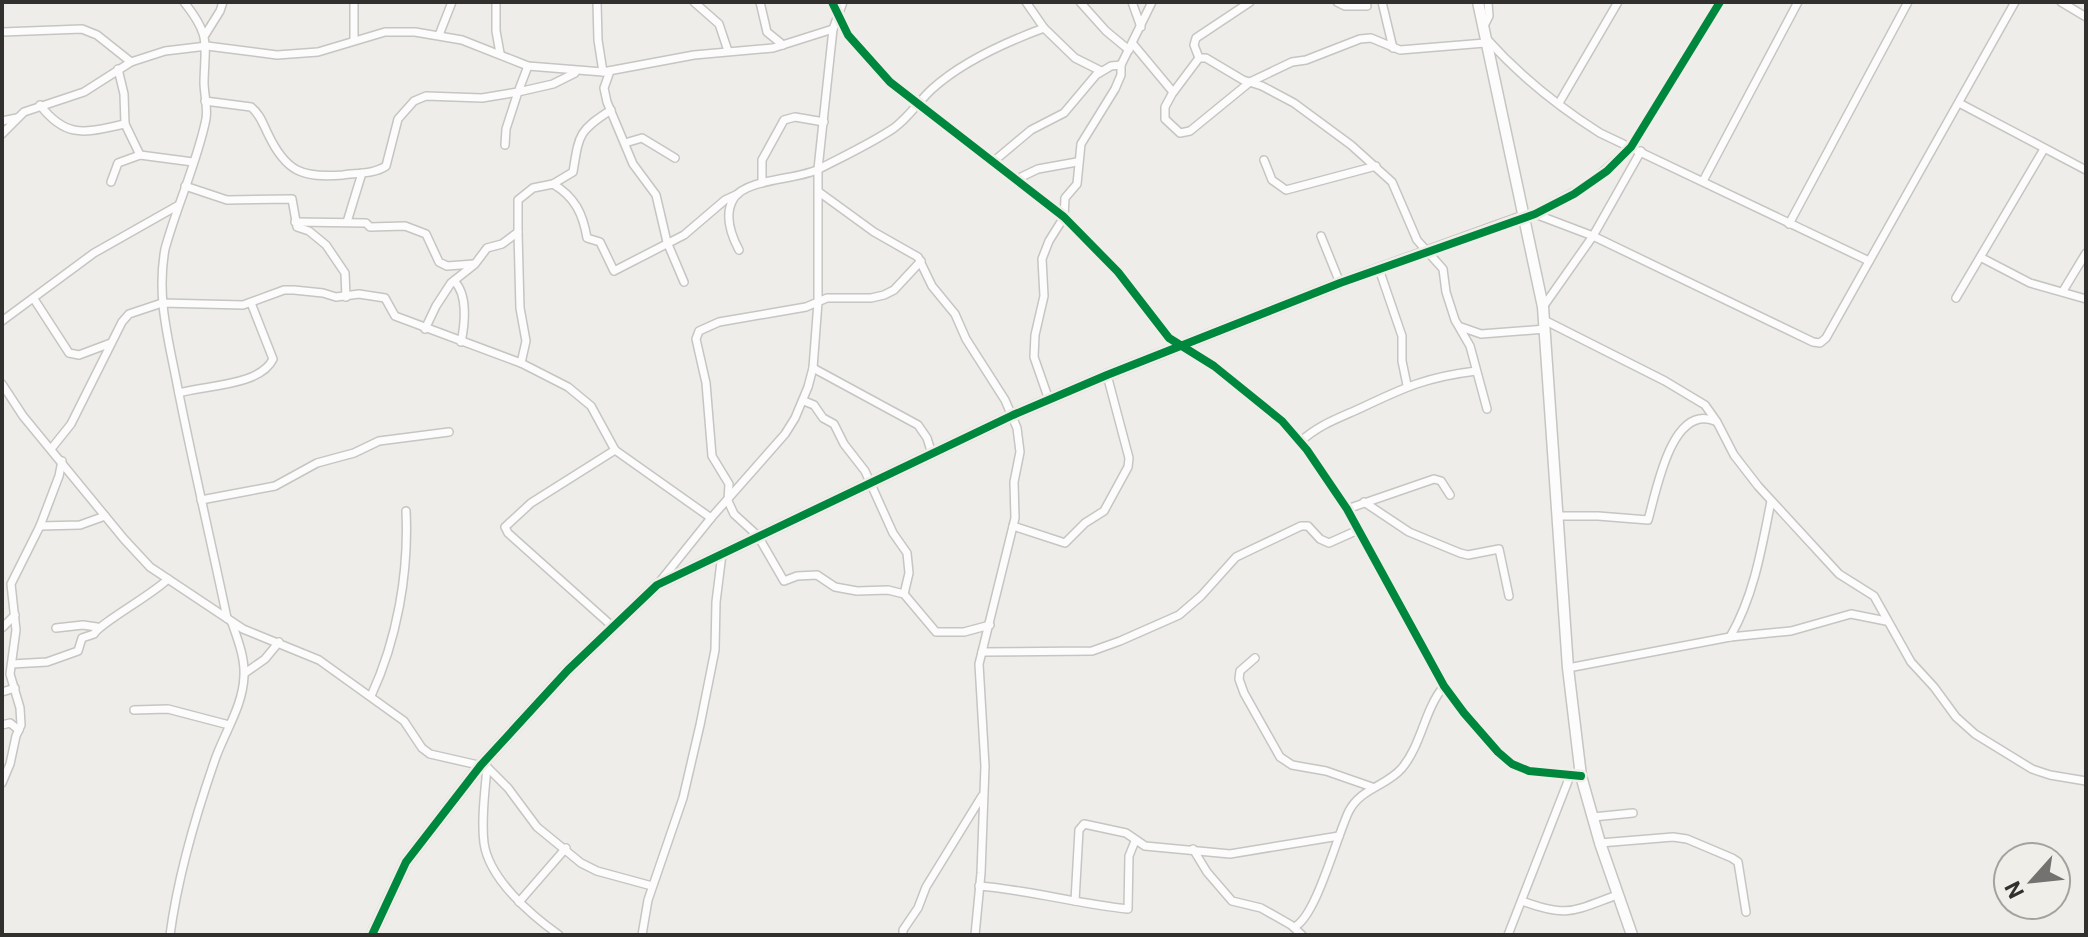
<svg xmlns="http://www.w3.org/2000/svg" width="2088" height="937" font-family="Roboto,sans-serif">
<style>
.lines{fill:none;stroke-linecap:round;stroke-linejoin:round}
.street-casing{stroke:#c6c5c2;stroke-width:10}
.secondary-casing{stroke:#c6c5c2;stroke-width:13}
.street{stroke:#fdfcfc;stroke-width:7}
.secondary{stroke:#fdfcfc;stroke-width:10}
.cycleway-casing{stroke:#f0eee9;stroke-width:13}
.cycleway{stroke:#00873e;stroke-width:8}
</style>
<rect width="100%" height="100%" fill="#efedea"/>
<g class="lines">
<g class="street-casing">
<g id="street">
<path d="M184,2C211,36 205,42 204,82C204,94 208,107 206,119C197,163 177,205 165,249C156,298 169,341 178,389C193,465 211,541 227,618"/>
<polyline points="354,2 354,39"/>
<polyline points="496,2 496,31 500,53"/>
<polyline points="597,2 598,40 603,72"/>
<polyline points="694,2 719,24 728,51"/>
<polyline points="760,2 767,32 783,45"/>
<polyline points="832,2 848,35 890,82 1064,217 1118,272 1169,338 1214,366 1282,421 1307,450 1347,509 1444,686 1464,713 1498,752 1512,764 1529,771 1581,776"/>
<polyline points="1026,2 1044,28"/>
<polyline points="1080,2 1106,31 1129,50"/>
<polyline points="1132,2 1141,27"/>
<polyline points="1337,2 1345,6 1367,6"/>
<polyline points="1382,2 1393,48"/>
<polyline points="2061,2 2086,17"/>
<polyline points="1483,28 1489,16 1488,2"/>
<polyline points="2,32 82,29 97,35 131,62 165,51 207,46 277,55 318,52 385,32 415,32 462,40 528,66 603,72 694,55 773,48 833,29"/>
<polyline points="205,35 220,11 223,2"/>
<polyline points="439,35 452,2"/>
<path d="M1487,39C1519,75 1559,107 1600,133L1869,261"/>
<polyline points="1133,44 1173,92"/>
<polyline points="1199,58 1206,58 1243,80 1262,86 1294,103 1351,145 1392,182 1417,240 1443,269 1446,292 1455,320 1470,346 1487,409"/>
<polyline points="1199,58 1172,94 1165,107 1165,119 1180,133 1190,131 1250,82 1292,62 1306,60 1360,39 1371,38 1400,50 1485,43"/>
<polyline points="1199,58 1194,45 1196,38 1250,2"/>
<polyline points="118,69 124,94 125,124 140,155"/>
<polyline points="610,71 604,88 607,102 633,164 656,195 667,242 684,282"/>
<path d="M205,101L251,107C260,114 263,124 268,134C286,172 302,178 343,175C357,173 374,174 386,166L398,119L414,101L426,96L482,98L518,92L528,66"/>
<polyline points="1559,103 1618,2"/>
<polyline points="1959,103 2086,170"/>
<path d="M40,105C67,140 86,132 125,124"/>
<polyline points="2,121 17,118"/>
<polyline points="2,134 24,112 84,92 131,62"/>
<polyline points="625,143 642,138 675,158"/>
<polyline points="505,145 506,129 518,92 553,84 575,73"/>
<polyline points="1264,160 1272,180 1286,190 1376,166"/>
<polyline points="994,161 1031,130 1064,113 1096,75 1111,66 1121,65"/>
<polyline points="1017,179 1038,169 1077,162"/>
<polyline points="1703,181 1798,2"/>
<polyline points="111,182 118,163 140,155 193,162"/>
<polyline points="762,183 762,160 784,120 795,117 824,122"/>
<path d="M553,184L573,172C579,135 578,131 611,110"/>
<polyline points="185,186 227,200 292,199 297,227 309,231 326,245 345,273 346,297"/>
<polyline points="819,192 874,232 918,257 932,286 955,314 966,339 1005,400 1017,428 1020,452 1014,482 1015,518 979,664 985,766 981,873 975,935"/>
<polyline points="1533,214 1589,184 1631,147 1720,2"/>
<polyline points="1535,214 1593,236 1813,342 1820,343 1826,338 2015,2"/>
<polyline points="295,222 366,223 370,227 405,226 426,234 439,262 447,266 474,264"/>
<polyline points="347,222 362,173"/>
<polyline points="1789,224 1908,2"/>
<polyline points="518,232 520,308 526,341 521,363"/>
<polyline points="1321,236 1340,283"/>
<path d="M739,250C731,235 723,215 734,198C748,178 798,180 819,169C844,156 872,143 894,128C909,117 919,101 932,89C963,61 1006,42 1044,28L1075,58L1101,71"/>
<polyline points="1982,258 2030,283 2086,299"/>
<polyline points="921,261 894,290 884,295 871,298 827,298 806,307 719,322 699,331 696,339 706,383 712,456 729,484 728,501 734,514 758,536 784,581 797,576 817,575 835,587 857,591 888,590 904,594 936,632 964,632 990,625"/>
<polyline points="1379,269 1402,336 1402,361 1407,385"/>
<path d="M454,281C468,294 465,324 461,342"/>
<polyline points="2063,291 2086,253"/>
<polyline points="1956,298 2044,149"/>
<polyline points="34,299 69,353 79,355 111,343"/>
<polyline points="1543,307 1593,236 1641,151"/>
<polyline points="1544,320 1665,381 1705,405 1717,422 1734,455 1758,486 1839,574 1874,596 1911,662 1934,687 1956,717 1975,734 2032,769 2050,775 2086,781"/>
<polyline points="2,321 94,253 177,206"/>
<polyline points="1461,327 1481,334 1545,329"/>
<path d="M425,329L436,306L451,283L475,264L487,248L502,244L518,232V200L533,188L553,184C575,197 583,214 587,238L600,242L614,271L684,235L725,200L738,194"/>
<polyline points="813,368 918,425 927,438 932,454"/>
<path d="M2,384L23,416L124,539L150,567L243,629L319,660L404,721L422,748L430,754L487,767C485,792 481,819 484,843C489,879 531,915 559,935"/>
<path d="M179,393C206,385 260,386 273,359L251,303"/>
<polyline points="1049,400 1034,357 1035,335 1044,296 1042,259 1049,241 1064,217 1065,198 1077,184 1081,144 1115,89 1121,75 1121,65 1152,2"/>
<polyline points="804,401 814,405 823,418 834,424 844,444 865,471 893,533 907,553 909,573 904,594"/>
<path d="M1300,442C1318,425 1339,418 1361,408C1405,387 1427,377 1476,371"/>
<polyline points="51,449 71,424 122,322 129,314 162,303 243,305 284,290 294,290 323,293 336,297 359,294 385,298 395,316 521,363 568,387 591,406 615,450 711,518"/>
<polyline points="201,500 275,486 317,463 354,453 379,441 449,432"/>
<polyline points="1364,502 1409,532 1460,553 1468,555 1499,549 1509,596"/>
<polyline points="1347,509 1434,479 1441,481 1450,495"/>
<path d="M1558,516H1598L1648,520C1656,493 1671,403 1715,421"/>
<polyline points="40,526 80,525 105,516"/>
<polyline points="1013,526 1065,543 1085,523 1104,511 1128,467 1129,458 1107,375"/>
<polyline points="658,584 711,518 785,434 795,418 808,387 813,368 818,302 818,169 833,29 843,2"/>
<polyline points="612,626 508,533 505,527 531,503 615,450"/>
<polyline points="2,628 15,615"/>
<polyline points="56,628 83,625 97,627"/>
<path d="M1730,637C1754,596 1762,547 1771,501"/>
<polyline points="982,652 1092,651 1120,641 1179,615 1201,596 1236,557 1301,526 1308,526 1320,539 1329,543 1358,530"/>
<polyline points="1255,658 1240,671 1239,679 1244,693 1280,757 1292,765 1326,771 1372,787"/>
<path d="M12,664L47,662L78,651L82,638L94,634C100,623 152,595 168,579"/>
<polyline points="1568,668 1730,637 1791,631 1851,614 1886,621"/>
<polyline points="245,673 265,659 279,642"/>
<polyline points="2,692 15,688"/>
<path d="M371,696C397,640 409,573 406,511"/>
<polyline points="134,710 168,709 229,725"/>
<polyline points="2,725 10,723 19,730"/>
<polyline points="487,767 508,788 537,827 581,863 597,871 652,886"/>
<polyline points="2,783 10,764 16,736 21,725 20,708 10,674 16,630 11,584 40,526 59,476 62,461"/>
<polyline points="1593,817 1633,813"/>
<polyline points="1600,843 1673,837 1687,839 1732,858 1738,862 1746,912"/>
<polyline points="1193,849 1207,872 1232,901 1261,908 1291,925 1302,935"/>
<path d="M979,886C1030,890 1078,904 1128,909L1129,856L1135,841"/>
<polyline points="1075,901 1079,830 1084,824 1126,833 1145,846 1230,854 1339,836"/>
<path d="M1522,901C1568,918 1573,911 1617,895"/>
<polyline points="519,902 566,848"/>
<path d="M1294,927C1316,918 1337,835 1349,811C1361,788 1387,786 1402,768C1422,744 1424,710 1444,686"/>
<path d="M170,935C178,875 196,814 216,757C226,730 243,705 244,676C245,658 238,640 232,623"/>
<polyline points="642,935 648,900 683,798 700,725 715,650 716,602 722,554"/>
<polyline points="903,935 903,930 918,908 926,887 982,796"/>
<polyline points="1508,935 1570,776"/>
</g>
</g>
<g class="secondary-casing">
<g id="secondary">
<polyline points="1478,2 1543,307 1568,668 1581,776 1600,843 1632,935"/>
<polyline points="372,935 406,862 481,765 568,670 657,585 1013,415 1107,375 1340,283 1522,217"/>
</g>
</g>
<use href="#street" class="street"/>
<use href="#secondary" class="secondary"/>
<g class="cycleway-casing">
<g id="cycleway">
<polyline points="832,2 848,35 890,82 1064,217 1118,272 1169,338 1214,366 1282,421 1307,450 1347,509 1444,686 1464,713 1498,752 1512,764 1529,771 1581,776"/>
<polyline points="372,935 406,862 481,765 568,670 657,585 1013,415 1107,375 1340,283 1535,214 1574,194 1607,171 1631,147 1720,2"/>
</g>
</g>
<use href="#cycleway" class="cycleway"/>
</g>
<rect width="2088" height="937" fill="none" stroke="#31302e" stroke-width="8"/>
<g transform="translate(2032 881) rotate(243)"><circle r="38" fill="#f0eee9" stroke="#a4a29e" stroke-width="2"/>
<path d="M0-6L14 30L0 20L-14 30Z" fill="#747270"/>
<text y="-12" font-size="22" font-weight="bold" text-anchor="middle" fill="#31302e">N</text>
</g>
</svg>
